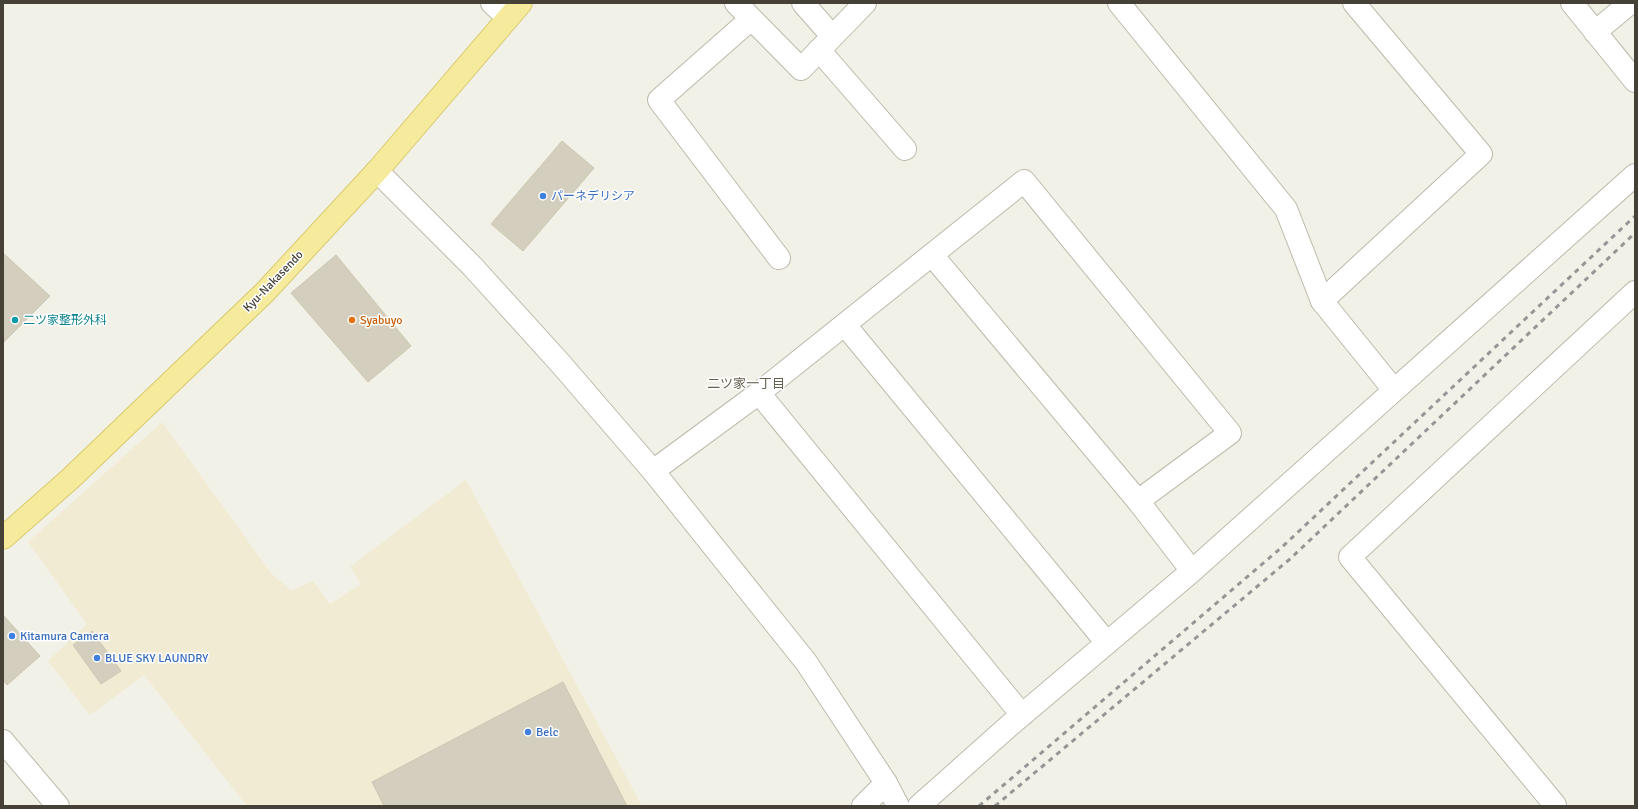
<svg xmlns="http://www.w3.org/2000/svg" width="1638" height="809" font-family="Signika,'Noto Sans JP',sans-serif">
<style>
.commercial{fill:#f2ebd4}
.building{fill:#d3cebe;stroke:#cdc7b1}
.lines{fill:none;stroke-linecap:round;stroke-linejoin:round}
.minor-casing{stroke:#bdbaab;stroke-width:24}
.major-casing{stroke:#d9cb6e;stroke-width:24}
.minor{stroke:#fff;stroke-width:22}
.major{stroke:#f6eb9d;stroke-width:22}
.rail{stroke:#969696;stroke-width:3;stroke-dasharray:5 5;stroke-linecap:butt}
.shop-dot{fill:#3f7fe0;stroke:#fff;stroke-width:1.5}
.culture-dot{fill:#0f9aa8;stroke:#fff;stroke-width:1.5}
.food-dot{fill:#e8710a;stroke:#fff;stroke-width:1.5}
.labels{text-anchor:middle;stroke-width:3;stroke-linejoin:round;paint-order:stroke}
.shop-label{font-size:12px;fill:#366cbe;stroke:#fff;text-anchor:start}
.street-label{font-size:12px;fill:#454137;stroke:#fff}
.culture-label{font-size:12px;fill:#0d838f;stroke:#fff;text-anchor:start}
.food-label{font-size:12px;fill:#c56008;stroke:#fff;text-anchor:start}
.neighbourhood-label{font-size:13px;fill:#66614f;stroke:#fff}
</style>
<rect width="100%" height="100%" fill="#f2f1e7"/>
<polygon class="commercial" points="162,422 271,573 291,591 313,581 330,604 361,584 350,567 466,480 642,806 247,806 144,675 90,715 48,661 87,624 28,542"/>
<g class="building">
<polygon points="562,141 594,168 523,251 491,224"/>
<polygon points="3,253 50,296 3,343"/>
<polygon points="336,255 411,346 368,382 291,293"/>
<polygon points="3,615 40,656 7,685 3,680"/>
<polygon points="92,631 121,671 101,684 73,645"/>
<polygon points="563,682 627,806 384,806 372,782"/>
</g>
<g class="lines">
<g class="minor-casing">
<g id="minor">
<polyline points="492,3 508,18"/>
<polyline points="736,3 801,69 865,3"/>
<polyline points="803,3 832,36"/>
<polyline points="1119,3 1286,209 1322,301 1394,390"/>
<polyline points="1572,3 1635,81"/>
<polyline points="751,19 659,100 779,258"/>
<polyline points="1595,32 1630,3"/>
<polyline points="819,50 905,149"/>
<polyline points="377,171 472,266 560,363 653,471 806,662 886,783 898,806"/>
<polyline points="932,255 1138,501 1192,571"/>
<polyline points="1322,301 1481,154 1354,3"/>
<polyline points="845,325 1107,643"/>
<polyline points="759,393 1022,715"/>
<polyline points="653,471 759,393 1024,181 1230,433 1138,501"/>
<polyline points="3,741 58,806"/>
<polyline points="1555,805 1350,557 1635,292"/>
<polyline points="863,806 886,783"/>
<polyline points="919,806 1010,725 1192,571 1635,175"/>
</g>
</g>
<g class="major-casing">
<polyline id="major" points="3,538 70,479 265,292 377,171 521,3"/>
</g>
<use href="#minor" class="minor"/>
<use href="#major" class="major"/>
<g class="rail">
<polyline points="979,806 1281,548 1635,216"/>
<polyline points="995,806 1290,559 1635,233"/>
</g>
</g>
<g class="shop-dot">
<circle cx="543" cy="196" r="4"/>
<circle cx="12" cy="636" r="4"/>
<circle cx="97" cy="658" r="4"/>
<circle cx="528" cy="732" r="4"/>
</g>
<circle class="culture-dot" cx="15" cy="320" r="4"/>
<circle class="food-dot" cx="352" cy="320" r="4"/>
<g class="labels">
<g class="shop-label">
<text x="551" y="200">パーネデリシア</text>
<text x="20" y="640">Kitamura Camera</text>
<text x="105" y="662">BLUE SKY LAUNDRY</text>
<text x="536" y="736">Belc</text>
</g>
<g class="street-label">
<text transform="translate(273 281) rotate(-46)" y="4">Kyu-Nakasendo</text>
</g>
<g class="culture-label">
<text x="23" y="324">二ツ家整形外科</text>
</g>
<g class="food-label">
<text x="360" y="324">Syabuyo</text>
</g>
<g class="neighbourhood-label">
<text x="746" y="388">二ツ家一丁目</text>
</g>
</g>
<rect width="1638" height="809" fill="none" stroke="#454137" stroke-width="8"/>
</svg>
